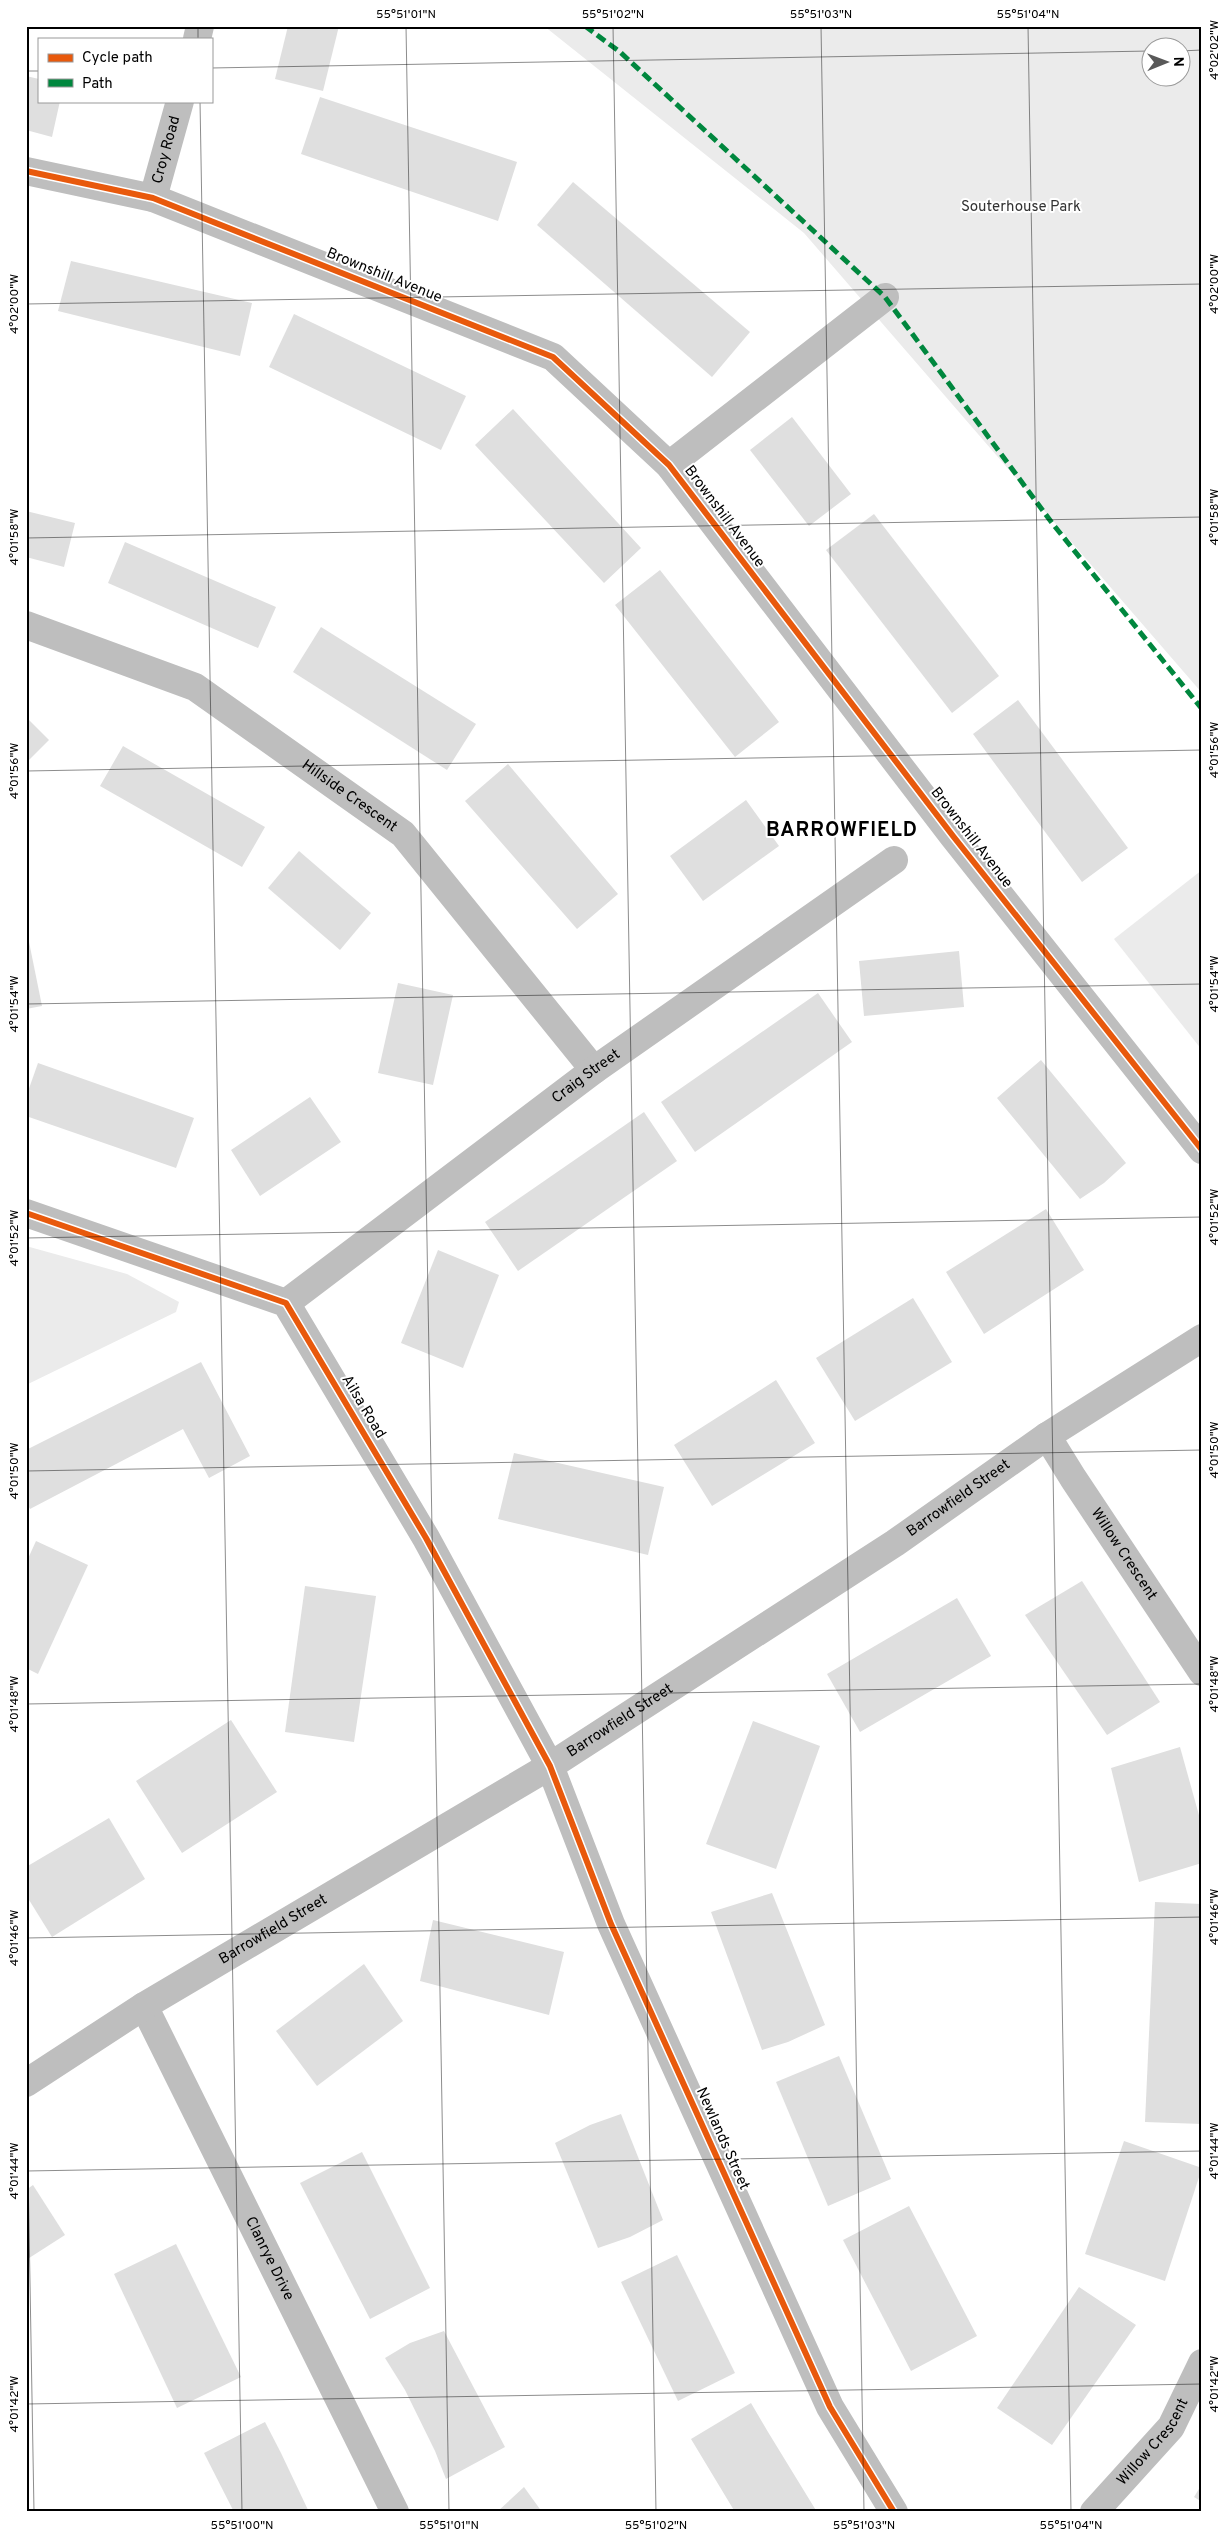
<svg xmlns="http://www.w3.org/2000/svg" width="1228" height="2538" font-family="Overpass,sans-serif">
  <rect width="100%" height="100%" fill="#fff"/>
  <!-- green -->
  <g fill="#ebebeb" fill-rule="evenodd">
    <path d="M 544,26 L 1202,26 L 1202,693 L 804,233 ZM 1150,48 L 1180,48 L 1180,78 L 1150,78 Z"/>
    <path d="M 1202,870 L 1202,1050 L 1114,939 Z"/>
    <path d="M 26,1246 L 127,1274 L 179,1302 L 176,1312 L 26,1385 Z"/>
  </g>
  <!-- building -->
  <g fill="#dfdfdf">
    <path d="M 288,26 L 339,26 L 323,91 L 275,79 Z"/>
    <path d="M 26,76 L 39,79 L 39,101 L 60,101 L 52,137 L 26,130 Z"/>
    <path d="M 320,97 L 517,162 L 498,221 L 301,154 Z"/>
    <path d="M 573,182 L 750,332 L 712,377 L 537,225 Z"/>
    <path d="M 71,261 L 252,303 L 240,356 L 58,311 Z"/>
    <path d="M 294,314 L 466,396 L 441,450 L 269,367 Z"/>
    <path d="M 513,409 L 641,548 L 604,583 L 475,445 Z"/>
    <path d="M 792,417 L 851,494 L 809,526 L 750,450 Z"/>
    <path d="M 26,511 L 75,523 L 64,567 L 26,557 Z"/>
    <path d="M 874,514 L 999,676 L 952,713 L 826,550 Z"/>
    <path d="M 125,542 L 276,607 L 258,648 L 108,583 Z"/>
    <path d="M 660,570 L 779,722 L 735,757 L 615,605 Z"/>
    <path d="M 321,627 L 476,724 L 447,770 L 293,672 Z"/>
    <path d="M 1018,700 L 1128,848 L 1082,882 L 973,734 Z"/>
    <path d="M 26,717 L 49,740 L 26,763 Z"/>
    <path d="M 123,746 L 265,827 L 242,867 L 100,786 Z"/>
    <path d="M 508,764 L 618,894 L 577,929 L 465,801 Z"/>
    <path d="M 746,800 L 779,846 L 703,901 L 670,856 Z"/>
    <path d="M 299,851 L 371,913 L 340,950 L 268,888 Z"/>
    <path d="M 26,927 L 42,1006 L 26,1009 Z"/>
    <path d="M 959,951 L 964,1007 L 864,1016 L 859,961 Z"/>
    <path d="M 398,983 L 453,995 L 433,1085 L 378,1073 Z"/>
    <path d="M 818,993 L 852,1042 L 695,1152 L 661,1102 Z"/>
    <path d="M 1041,1060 L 1126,1163 L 1104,1183 L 1080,1199 L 997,1098 Z"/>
    <path d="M 38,1063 L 194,1118 L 176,1168 L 26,1116 L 26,1097 Z"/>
    <path d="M 310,1097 L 341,1142 L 260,1196 L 231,1150 Z"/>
    <path d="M 644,1112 L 677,1161 L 518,1271 L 485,1222 Z"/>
    <path d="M 1046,1209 L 1084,1270 L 984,1334 L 946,1272 Z"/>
    <path d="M 438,1250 L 499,1275 L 463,1368 L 401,1343 Z"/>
    <path d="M 913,1298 L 952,1362 L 855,1421 L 816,1358 Z"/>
    <path d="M 201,1362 L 250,1456 L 209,1478 L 183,1429 L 30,1509 L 26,1502 L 26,1450 Z"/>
    <path d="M 776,1380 L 815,1443 L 712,1506 L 674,1445 Z"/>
    <path d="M 514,1453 L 664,1487 L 648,1555 L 498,1519 Z"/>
    <path d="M 36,1541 L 88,1565 L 38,1674 L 26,1668 L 26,1563 Z"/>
    <path d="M 1082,1581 L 1160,1702 L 1107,1735 L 1025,1615 Z"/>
    <path d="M 305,1586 L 376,1596 L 354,1742 L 285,1732 Z"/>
    <path d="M 957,1598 L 991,1656 L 860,1732 L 827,1674 Z"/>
    <path d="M 231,1720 L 277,1792 L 182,1853 L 136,1781 Z"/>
    <path d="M 753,1721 L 820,1746 L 776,1869 L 706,1844 Z"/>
    <path d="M 1180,1747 L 1202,1826 L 1202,1863 L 1139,1882 L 1111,1768 Z"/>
    <path d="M 109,1818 L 145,1879 L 52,1937 L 26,1895 L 26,1867 Z"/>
    <path d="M 772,1893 L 825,2025 L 788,2042 L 762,2050 L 711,1912 Z"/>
    <path d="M 1155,1902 L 1202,1904 L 1202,2124 L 1145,2122 Z"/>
    <path d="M 433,1920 L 564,1952 L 549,2015 L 420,1981 Z"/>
    <path d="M 364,1964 L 403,2021 L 317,2086 L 276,2031 Z"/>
    <path d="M 839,2056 L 891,2179 L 828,2206 L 776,2082 Z"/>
    <path d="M 621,2114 L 663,2220 L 630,2237 L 598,2248 L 555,2143 L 590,2125 Z"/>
    <path d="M 1124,2141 L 1202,2168 L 1165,2281 L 1085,2254 Z"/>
    <path d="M 362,2152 L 430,2288 L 370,2319 L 300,2183 Z"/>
    <path d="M 33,2185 L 65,2235 L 26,2260 L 26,2190 Z"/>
    <path d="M 909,2206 L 977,2336 L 911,2371 L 843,2240 Z"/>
    <path d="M 176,2244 L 241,2377 L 177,2408 L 114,2274 Z"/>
    <path d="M 677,2255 L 735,2373 L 678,2401 L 621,2282 Z"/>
    <path d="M 1079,2287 L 1136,2325 L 1052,2445 L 997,2408 Z"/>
    <path d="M 444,2331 L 505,2447 L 446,2479 L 435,2451 L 405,2390 L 385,2358 L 410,2343 Z"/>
    <path d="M 751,2403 L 768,2432 L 817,2512 L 735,2512 L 691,2439 Z"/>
    <path d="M 265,2422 L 281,2453 L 309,2512 L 234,2512 L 204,2453 Z"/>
    <path d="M 1202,2484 L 1202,2502 L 1194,2497 Z"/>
    <path d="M 524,2487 L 542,2512 L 497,2512 Z"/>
  </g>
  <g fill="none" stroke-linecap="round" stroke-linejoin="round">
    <!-- minor -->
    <g stroke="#bebebe" stroke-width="28">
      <path d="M 197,39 L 200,26"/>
      <path d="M 26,171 L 153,198 L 553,357 L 669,465 L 953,836 L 1202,1150"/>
      <path id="s1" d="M 153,198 L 180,101"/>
      <path d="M 669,465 L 885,297"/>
      <path id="s2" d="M 26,625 L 195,687 L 403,834 L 594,1070"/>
      <path d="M 26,1213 L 286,1303 L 426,1538 L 550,1766 L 611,1924 L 830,2407 L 894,2512"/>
      <path id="s3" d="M 286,1303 L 594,1070 L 894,860"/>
      <path id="s4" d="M 1047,1436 L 1073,1478 L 1202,1672"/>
      <path id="s5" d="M 144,2006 L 395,2512"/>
      <path id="s6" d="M 26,2083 L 144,2006 L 550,1766 L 895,1543 L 1047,1436 L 1202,1338"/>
      <path id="s7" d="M 1094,2512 L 1171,2427 L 1202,2363"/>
    </g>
    <!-- quiet -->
    <path stroke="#00873e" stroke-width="5" stroke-dasharray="10 5" stroke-linecap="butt" d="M 585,26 L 620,52 L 885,297 L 1052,523 L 1202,709"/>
    <!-- cycleway casing -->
    <g stroke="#fff" stroke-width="9">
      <g id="cycleway">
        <path d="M 26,171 L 153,198 L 553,357 L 669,465 L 953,836 L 1202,1150"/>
        <path d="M 26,1213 L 286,1303 L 426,1538 L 550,1766 L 611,1924 L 830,2407 L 894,2512"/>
      </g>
    </g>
    <!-- cycleway -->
    <use href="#cycleway" stroke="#e8590c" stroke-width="6"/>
  </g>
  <!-- ticks -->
  <path fill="none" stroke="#000" stroke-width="1" stroke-opacity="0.45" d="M 198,26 L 198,39M 406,26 L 449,2512M 613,26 L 656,2512M 821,26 L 864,2512M 1028,26 L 1071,2512M 1180,51 L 1202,50M 211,68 L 1150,51M 26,71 L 39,71M 200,101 L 242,2512M 26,304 L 1202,284M 26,538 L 1202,517M 26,771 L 1202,750M 26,1004 L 1202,984M 26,1238 L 1202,1217M 26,1471 L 1202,1450M 26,1704 L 1202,1684M 26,1938 L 1202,1917M 26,2054 L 34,2512M 26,2171 L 1202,2151M 26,2404 L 1202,2384"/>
  <g text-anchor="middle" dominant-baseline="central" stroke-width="4" stroke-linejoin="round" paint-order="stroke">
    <!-- street labels -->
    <g font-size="15" fill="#000" stroke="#fff">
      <text stroke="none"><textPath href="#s1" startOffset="50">Croy Road</textPath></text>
      <text transform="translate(384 276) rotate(22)">Brownshill Avenue</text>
      <text transform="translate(724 517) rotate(53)">Brownshill Avenue</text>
      <text stroke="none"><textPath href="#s2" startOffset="369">Hillside Crescent</textPath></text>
      <text transform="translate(971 838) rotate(52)">Brownshill Avenue</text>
      <text stroke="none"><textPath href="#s3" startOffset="376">Craig Street</textPath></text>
      <text transform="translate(363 1407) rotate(59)">Ailsa Road</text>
      <text stroke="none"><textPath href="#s6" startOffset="1101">Barrowfield Street</textPath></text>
      <text stroke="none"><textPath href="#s4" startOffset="141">Willow Crescent</textPath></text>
      <text stroke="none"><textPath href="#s6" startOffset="696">Barrowfield Street</textPath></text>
      <text stroke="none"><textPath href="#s6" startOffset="291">Barrowfield Street</textPath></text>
      <text transform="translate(722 2139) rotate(66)">Newlands Street</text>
      <text stroke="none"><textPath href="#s5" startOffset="282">Clanrye Drive</textPath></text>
      <text stroke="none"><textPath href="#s7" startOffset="92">Willow Crescent</textPath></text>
    </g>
    <!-- park labels -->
    <g font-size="15" fill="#323232" stroke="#fff">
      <text x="1021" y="207">Souterhouse Park</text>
    </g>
    <!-- district labels -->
    <g font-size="20" font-weight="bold" letter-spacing="1" fill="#000" stroke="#fff">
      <text x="842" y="831">BARROWFIELD</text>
    </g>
  </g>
  <!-- border -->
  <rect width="1228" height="2538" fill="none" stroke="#ffffff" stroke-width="55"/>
  <!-- legend -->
  <rect x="38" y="38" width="175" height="65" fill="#ffffff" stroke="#999999"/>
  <rect x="48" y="54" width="25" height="8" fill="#e8590c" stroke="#999999"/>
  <text x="82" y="62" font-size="15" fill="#000000">Cycle path</text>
  <rect x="48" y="79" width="25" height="8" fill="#00873e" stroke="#999999"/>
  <text x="82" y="88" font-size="15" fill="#000000">Path</text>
  <!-- north arrow -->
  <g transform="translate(1166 62) rotate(89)"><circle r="24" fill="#ffffff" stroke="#999999"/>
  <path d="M0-4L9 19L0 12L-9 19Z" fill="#595959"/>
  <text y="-8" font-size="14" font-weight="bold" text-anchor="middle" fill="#000000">N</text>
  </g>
  <rect x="28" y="28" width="1172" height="2482" fill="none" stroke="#000" stroke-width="2"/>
  <g font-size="12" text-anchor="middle" fill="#000">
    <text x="406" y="18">55°51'01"N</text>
    <text x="613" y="18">55°51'02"N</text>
    <text x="821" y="18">55°51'03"N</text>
    <text x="1028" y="18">55°51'04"N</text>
    <text transform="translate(1214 50) rotate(-90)" y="4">4°02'02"W</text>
    <text transform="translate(1214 284) rotate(-90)" y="4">4°02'00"W</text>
    <text transform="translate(14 304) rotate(-90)" y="4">4°02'00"W</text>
    <text transform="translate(1214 517) rotate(-90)" y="4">4°01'58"W</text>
    <text transform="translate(14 537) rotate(-90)" y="4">4°01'58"W</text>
    <text transform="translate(1214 750) rotate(-90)" y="4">4°01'56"W</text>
    <text transform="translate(14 771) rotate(-90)" y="4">4°01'56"W</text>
    <text transform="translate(1214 984) rotate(-90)" y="4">4°01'54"W</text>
    <text transform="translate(14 1004) rotate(-90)" y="4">4°01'54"W</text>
    <text transform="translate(1214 1217) rotate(-90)" y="4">4°01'52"W</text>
    <text transform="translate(14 1238) rotate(-90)" y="4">4°01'52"W</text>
    <text transform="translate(1214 1450) rotate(-90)" y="4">4°01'50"W</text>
    <text transform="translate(14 1471) rotate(-90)" y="4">4°01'50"W</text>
    <text transform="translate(1214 1684) rotate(-90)" y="4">4°01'48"W</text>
    <text transform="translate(14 1704) rotate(-90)" y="4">4°01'48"W</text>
    <text transform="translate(1214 1917) rotate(-90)" y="4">4°01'46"W</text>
    <text transform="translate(14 1938) rotate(-90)" y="4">4°01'46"W</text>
    <text transform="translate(1214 2151) rotate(-90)" y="4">4°01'44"W</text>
    <text transform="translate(14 2171) rotate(-90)" y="4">4°01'44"W</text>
    <text transform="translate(1214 2384) rotate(-90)" y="4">4°01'42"W</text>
    <text transform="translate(14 2404) rotate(-90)" y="4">4°01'42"W</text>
    <text x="242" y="2529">55°51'00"N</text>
    <text x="449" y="2529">55°51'01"N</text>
    <text x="656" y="2529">55°51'02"N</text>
    <text x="864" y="2529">55°51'03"N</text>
    <text x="1071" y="2529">55°51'04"N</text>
  </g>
</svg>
